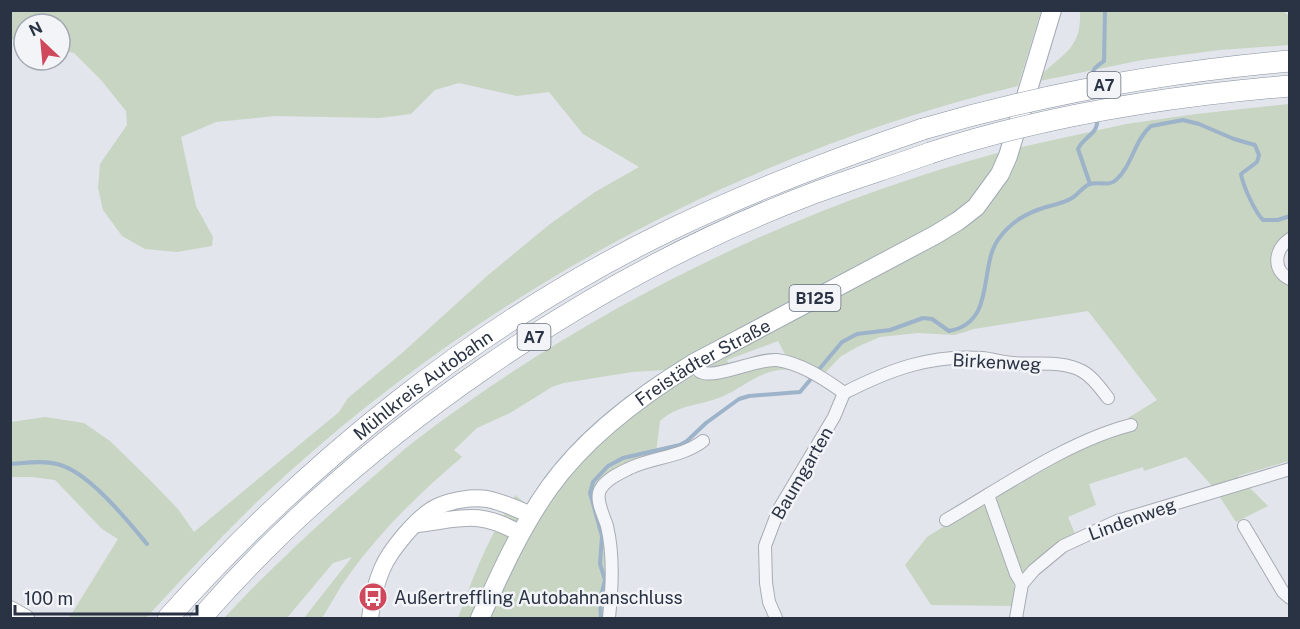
<svg xmlns="http://www.w3.org/2000/svg" width="1300" height="629" font-family="'Public Sans',sans-serif">
  <rect width="100%" height="100%" fill="#e2e5eb"/>
  <!-- green -->
  <g fill="#c8d5c3">
    <path d="M 11,10 L 1041,10 L 1041,11 L 1018,86 C 747,152 495,287 288,473 C 238,518 192,568 146,618 L 69,618 L 118,539 L 102,529 L 55,480 L 32,477 L 11,477 L 11,422 L 45,417 L 84,423 L 110,441 L 149,479 L 178,509 L 194,532 L 339,412 L 348,398 L 402,353 L 487,276 L 550,224 L 595,192 L 639,167 L 583,134 L 549,92 L 517,96 L 459,83 L 435,90 L 411,114 L 379,118 L 275,116 L 216,122 L 181,137 L 196,206 L 213,237 L 212,246 L 177,252 L 145,249 L 122,236 L 103,210 L 98,188 L 100,164 L 127,125 L 126,111 L 101,80 L 74,53 L 60,50 L 60,24 L 24,24 L 24,42 L 11,39 Z"/>
    <path d="M 1282,10 L 1289,16 L 1289,45 L 1220,50 L 1142,60 L 1035,82 C 1058,54 1082,53 1080,11 Z"/>
    <path d="M 1289,104 L 1289,235 L 1274,252 L 1271,263 L 1274,270 L 1289,283 L 1289,461 L 1238,476 L 1268,506 L 1236,522 L 1214,488 L 1186,457 L 1144,471 L 1143,467 L 1089,484 L 1096,505 L 1068,517 L 1076,536 L 1025,572 L 1022,572 L 996,501 L 999,495 L 1133,420 L 1128,418 L 1157,400 L 1088,311 L 974,329 L 955,335 L 918,333 L 880,337 L 857,347 L 840,357 L 824,374 L 786,356 L 778,341 L 727,360 L 729,365 L 718,367 L 707,365 L 936,241 L 1017,148 L 1126,124 L 1196,114 Z"/>
    <path d="M 1001,152 C 990,177 975,198 954,215 L 665,370 L 632,372 L 564,383 L 552,387 L 510,413 L 477,428 L 454,450 L 462,457 C 421,492 381,530 349,575 C 339,588 331,604 322,618 L 304,618 L 352,557 L 333,563 L 287,618 L 224,618 C 269,570 317,525 367,482 C 384,468 399,453 416,440 C 590,308 791,208 1001,152 Z"/>
    <path d="M 777,365 L 795,370 C 763,366 749,385 721,397 C 699,406 679,404 660,421 L 656,453 C 632,460 619,468 599,484 L 607,555 L 606,618 L 489,618 C 520,554 549,486 604,436 C 629,414 659,396 686,376 L 711,377 Z"/>
    <path d="M 515,495 L 527,504 L 471,618 L 458,618 C 473,577 488,537 513,501 Z"/>
    <path d="M 978,505 L 984,505 L 987,507 C 999,538 1018,573 1014,606 L 931,605 L 905,565 L 927,537 Z"/>
  </g>
  <g fill="none" stroke-linecap="round" stroke-linejoin="round">
    <!-- stream -->
    <g stroke="#9db3ca" stroke-width="4">
      <path d="M 1092,82 C 1091,70 1095,67 1104,61 L 1105,10"/>
      <path d="M 1090,184 L 1078,149 C 1083,137 1099,134 1097,119"/>
      <path d="M 10,464 C 25,463 43,460 57,464 C 88,471 127,520 147,544"/>
      <path d="M 601,618 L 600,600 L 605,580 L 600,564 L 602,536 L 590,493 L 593,482 L 608,466 L 623,458 L 680,445 L 687,441 L 706,423 L 739,399 L 749,396 L 800,392 L 842,342 L 857,334 L 890,330 L 923,318 L 932,319 L 949,331 C 998,322 977,265 1000,237 C 1012,221 1027,213 1046,207 C 1054,205 1064,203 1072,198 C 1078,195 1083,186 1090,184 C 1099,181 1108,187 1116,180 C 1132,166 1135,139 1151,126 L 1183,120 L 1199,124 L 1234,139 L 1255,145 L 1259,155 L 1257,162 L 1241,174 C 1243,186 1255,212 1263,220 L 1278,220 L 1290,216"/>
    </g>
    <!-- street casing -->
    <g stroke="#a7acb5" stroke-width="14">
      <g id="street">
        <path d="M 1290,239 C 1274,249 1272,271 1290,279"/>
        <path d="M 694,363 C 695,364 699,370 699,371 C 713,381 757,358 777,360 C 801,363 825,379 844,393 L 834,417 L 779,509 L 765,546 L 766,583 L 769,602 L 776,618"/>
        <path d="M 844,393 C 889,370 931,354 982,358 C 993,359 1003,363 1014,363 C 1036,365 1062,360 1082,371 C 1093,377 1101,389 1108,398"/>
        <path d="M 988,495 L 1016,574 L 1022,584"/>
        <path d="M 946,520 C 1003,487 1068,441 1131,425"/>
        <path d="M 1244,526 L 1283,592 L 1290,598"/>
        <path d="M 609,618 C 612,588 614,556 607,526 C 604,516 595,500 600,490 C 606,479 620,473 630,468 C 654,457 682,457 703,441"/>
        <path d="M 1016,618 L 1022,584 L 1034,570 L 1063,546 L 1117,521 L 1290,469"/>
      </g>
    </g>
    <!-- secondary casing -->
    <g stroke="#a7acb5" stroke-width="18">
      <g id="secondary">
        <path d="M 417,524 C 462,519 478,509 521,534"/>
        <path d="M 10,609 L 26,618"/>
        <path d="M 370,618 C 372,602 375,585 382,569 C 390,550 418,516 437,507 C 451,500 472,497 487,499 C 503,502 517,509 531,515"/>
      </g>
    </g>
    <!-- primary casing -->
    <g stroke="#a1aab6" stroke-width="20">
      <g id="primary">
        <path id="s1" d="M 480,618 C 500,574 520,529 549,488 C 586,436 640,396 694,363 L 935,235 L 958,221 L 976,207 L 1000,174 L 1008,156 L 1052,10"/>
      </g>
    </g>
    <!-- highway casing -->
    <g stroke="#8993a1" stroke-width="22">
      <g id="highway">
        <path id="s2" d="M 168,618 C 310,459 480,322 672,229 C 753,190 837,158 923,129"/>
        <path d="M 201,618 C 358,438 589,278 814,193 C 852,179 891,167 930,153"/>
      </g>
    </g>
    <!-- street -->
    <use href="#street" stroke="#f5f6f9" stroke-width="12"/>
    <!-- secondary -->
    <use href="#secondary" stroke="#fff" stroke-width="16"/>
    <!-- primary -->
    <use href="#primary" stroke="#fff" stroke-width="18"/>
    <!-- highway -->
    <use href="#highway" stroke="#fff" stroke-width="21"/>
    <!-- highway-bridge casing -->
    <g stroke="#8993a1" stroke-width="22" stroke-linecap="butt">
      <g id="highway-bridge">
        <path d="M 923,129 C 1043,94 1164,72 1290,61"/>
        <path d="M 930,153 C 1046,115 1168,96 1290,86"/>
      </g>
    </g>
    <!-- highway-bridge -->
    <use href="#highway-bridge" stroke="#fff" stroke-width="21"/>
  </g>
  <!-- icons -->
  <defs>
    <g id="bus-disc" transform="scale(1.5)"><circle r="9.5" fill="#cf485b" stroke="#f2f4f8"/><path d="M-5-6H5V4H4V6H2V4H-2V6H-4V4H-5ZM-3.5-4V0h7V-4ZM-3.5 1.2v1.5H-2V1.2ZM2 1.2v1.5H3.5V1.2Z" fill="#fff"/></g>
  </defs>
  <g fill-rule="evenodd">
    <use href="#bus-disc" x="373" y="597"/>
  </g>
  <g text-anchor="middle" dominant-baseline="central" stroke-width="5" stroke-linejoin="round" paint-order="stroke">
    <!-- shield labels -->
    <g fill="#f2f4f8" stroke="#666d79" stroke-width="1.5">
      <rect x="1087.5" y="72" width="33" height="26" rx="4.5"/>
      <rect x="789.5" y="285" width="51" height="26" rx="4.5"/>
      <rect x="517.5" y="324" width="33" height="26" rx="4.5"/>
    </g>
    <g font-size="16" font-weight="bold" fill="#2a3343">
      <text x="1104" y="85">A7</text>
      <text x="815" y="298">B125</text>
      <text x="534" y="337">A7</text>
    </g>
    <!-- street labels -->
    <g font-size="18" fill="#2a3343" stroke="#f2f4f8">
      <text transform="translate(997 362) rotate(3)">Birkenweg</text>
      <text stroke="none"><textPath href="#s1" startOffset="348">Freistädter Straße</textPath></text>
      <text stroke="none"><textPath href="#s2" startOffset="346">Mühlkreis Autobahn</textPath></text>
      <text transform="translate(802 473) rotate(-60)">Baumgarten</text>
      <text transform="translate(1132 519) rotate(-20)">Lindenweg</text>
    </g>
    <!-- poi labels -->
    <g font-size="18" fill="#2a3343" stroke="#f2f4f8" text-anchor="start">
      <text x="394" y="597">Außertreffling Autobahnanschluss</text>
    </g>
  </g>
  <!-- border -->
  <rect width="1300" height="629" fill="none" stroke="#2a3343" stroke-width="24"/>
  <!-- north arrow -->
  <g transform="translate(42 42) rotate(334)"><circle r="28" fill="#f2f4f8" stroke="#a2a7b0" stroke-width="1.5"/>
  <path d="M0-4.5L10 22L0 15L-10 22Z" fill="#cf485b"/>
  <text y="-9" font-size="16" font-weight="bold" text-anchor="middle" fill="#2a3343">N</text>
  </g>
  <!-- scale -->
  <path d="M15 605v9h182v-9" fill="none" stroke="#2a3343" stroke-width="3"/>
  <text x="24" y="605" font-size="18" fill="#2a3343" stroke="#f2f4f8" stroke-width="4.5" paint-order="stroke">100 m</text>
</svg>
